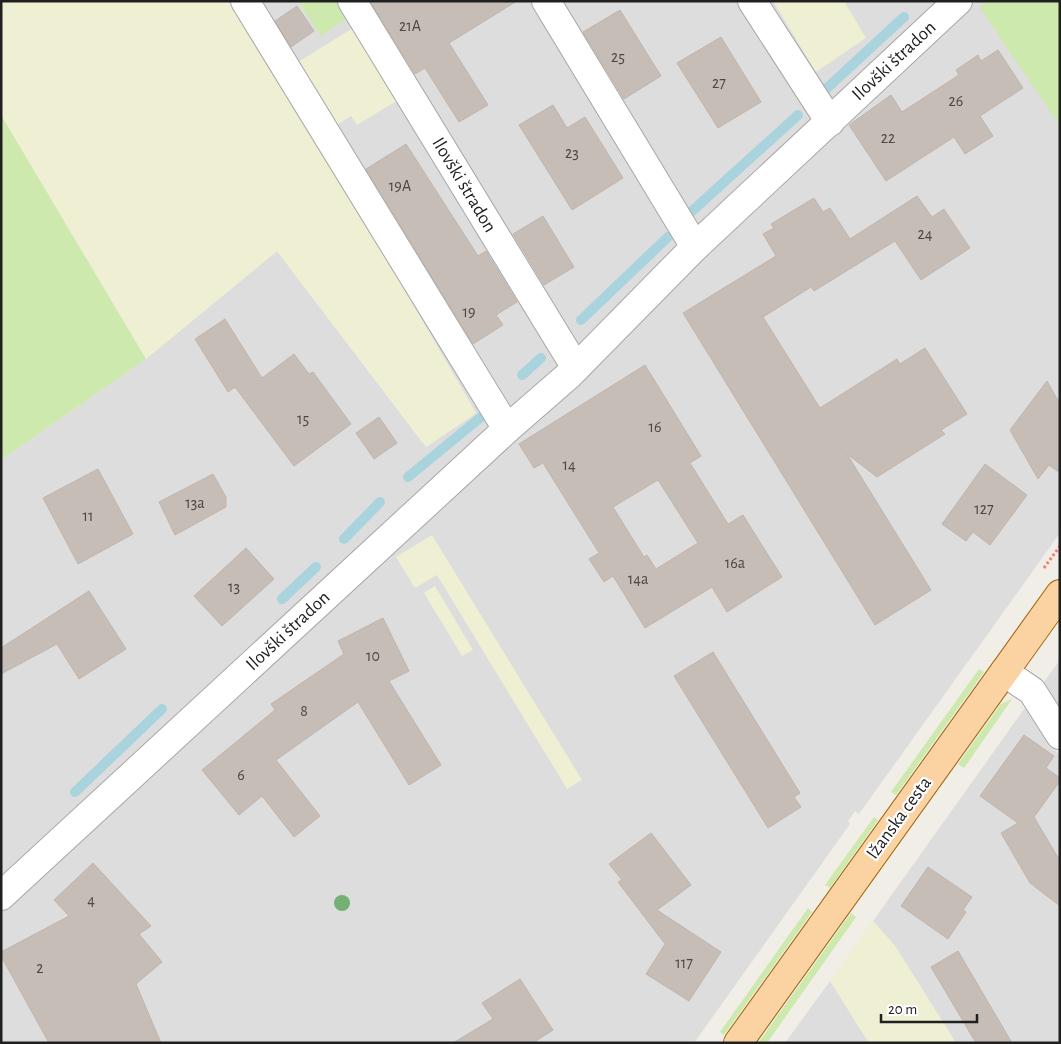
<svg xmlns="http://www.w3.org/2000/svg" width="1061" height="1044" font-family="'Alegreya Sans',sans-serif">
  <rect width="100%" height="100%" fill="#f1ede7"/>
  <!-- residential -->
  <g fill="#dedddd">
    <path d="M 237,1 L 773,1 L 816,72 L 844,1 L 1060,1 L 1060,533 L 859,814 L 855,811 L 848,821 L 850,824 L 694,1043 L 1,1043 L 1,460 L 146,359 L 277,251 L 426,447 L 476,413 Z"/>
    <path d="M 1060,660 L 1060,718 L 1041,686 Z"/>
    <path d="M 1027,705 L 1060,757 L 1060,1043 L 956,1043 L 895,946 L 873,921 Z"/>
    <path d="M 830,981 L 869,1043 L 785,1043 Z"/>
  </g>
  <!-- farmland -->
  <g fill="#eeefd3">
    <path d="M 1,1 L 235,1 L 476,413 L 426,447 L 277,251 L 146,359 L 1,115 Z"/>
    <path d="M 774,1 L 844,1 L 866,38 L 816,72 Z"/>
    <path d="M 353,28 L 398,100 L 357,125 L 351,116 L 337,125 L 298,62 Z"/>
    <path d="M 432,535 L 582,780 L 567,789 L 437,575 L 415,588 L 396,557 Z"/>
    <path d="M 435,586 L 473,650 L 462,656 L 424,593 Z"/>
    <path d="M 873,921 L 895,946 L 956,1043 L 869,1043 L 830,981 Z"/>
  </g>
  <!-- grass -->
  <g fill="#cde9ae">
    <path d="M 298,1 L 339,1 L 349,17 L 321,36 Z"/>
    <path d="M 986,1 L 1060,1 L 1060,126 L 980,8 Z"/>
    <path d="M 1,115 L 146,359 L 1,460 Z"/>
    <path d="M 979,669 L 984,672 L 896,795 L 891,792 Z"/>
    <path d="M 1012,699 L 964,768 L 958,764 L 1001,704 Z"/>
    <path d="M 874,817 L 878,820 L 830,888 L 825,885 Z"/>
    <path d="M 808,908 L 812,912 L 724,1035 L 720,1032 Z"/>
    <path d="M 851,913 L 856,917 L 767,1043 L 758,1043 Z"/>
  </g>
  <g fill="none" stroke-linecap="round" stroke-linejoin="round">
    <!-- stream -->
    <g stroke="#a9d3dd" stroke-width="10">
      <path d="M 826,89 L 904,17"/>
      <path d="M 691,212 L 798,115"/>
      <path d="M 581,320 L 668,237"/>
      <path d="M 522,375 L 541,358"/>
      <path d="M 408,477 L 481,417"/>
      <path d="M 344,539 L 380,502"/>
      <path d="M 282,599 L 316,567"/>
      <path d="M 75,792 L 162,709"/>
    </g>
  </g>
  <!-- building -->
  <g fill="#c5bdb6" stroke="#c2b4aa" fill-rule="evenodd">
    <path d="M 370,1 L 517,1 L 449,43 L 488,105 L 459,122 L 425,68 L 415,74 Z"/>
    <path d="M 297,6 L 314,31 L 291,47 L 275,21 Z"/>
    <path d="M 620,10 L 661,76 L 624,99 L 583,32 Z"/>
    <path d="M 721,37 L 761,102 L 718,128 L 677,63 Z"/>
    <path d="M 998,50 L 1023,88 L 980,116 L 993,136 L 965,154 L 954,137 L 886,181 L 849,125 L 891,95 L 902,112 L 959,75 L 956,70 L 978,55 L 981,61 Z"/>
    <path d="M 553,105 L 567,128 L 585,117 L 623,178 L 572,210 L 519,125 Z"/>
    <path d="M 406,144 L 478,256 L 486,251 L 517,302 L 496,315 L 503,325 L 473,344 L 366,169 Z"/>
    <path d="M 917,196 L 932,217 L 944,209 L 970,248 L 921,280 L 895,241 L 814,291 L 811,287 L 763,317 L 820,408 L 897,359 L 900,364 L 925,348 L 967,414 L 941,430 L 945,434 L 877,477 L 847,454 L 931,590 L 875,625 L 683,313 L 776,256 L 763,234 L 774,228 L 771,224 L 814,198 L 823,212 L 830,208 L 850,239 Z"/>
    <path d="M 543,216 L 574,267 L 544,285 L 513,234 Z"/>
    <path d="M 225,319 L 262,378 L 294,354 L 309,374 L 313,372 L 351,424 L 294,466 L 235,387 L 228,392 L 195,339 Z"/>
    <path d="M 645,365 L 701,456 L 690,463 L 728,524 L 743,515 L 782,577 L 727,612 L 712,587 L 645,628 L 613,576 L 604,582 L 589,559 L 599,553 L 543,463 L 534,468 L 519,444 ZM 658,480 L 698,543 L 656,569 L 647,555 L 644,557 L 613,507 Z"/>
    <path d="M 1047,381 L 1060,404 L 1060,473 L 1049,465 L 1038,479 L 1010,430 Z"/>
    <path d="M 379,417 L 397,443 L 374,459 L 356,433 Z"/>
    <path d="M 985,464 L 1027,495 L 990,545 L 973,532 L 966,541 L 942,524 Z"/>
    <path d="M 98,469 L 133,534 L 78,564 L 43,498 Z"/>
    <path d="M 213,474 L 226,497 L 226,507 L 175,535 L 159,502 Z"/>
    <path d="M 246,548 L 274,579 L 222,626 L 194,596 Z"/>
    <path d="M 89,591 L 126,649 L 79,679 L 57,644 L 1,674 L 1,648 Z"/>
    <path d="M 383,618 L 409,671 L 389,681 L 441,765 L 409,785 L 358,702 L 276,760 L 320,816 L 294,837 L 262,796 L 239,815 L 202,770 L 275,710 L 271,704 L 344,654 L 338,641 Z"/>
    <path d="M 713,652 L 800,793 L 794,797 L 801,807 L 768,828 L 674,676 Z"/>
    <path d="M 1024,735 L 1054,756 L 1046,768 L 1060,778 L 1060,781 L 1034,817 L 1060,861 L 1060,906 L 1030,883 L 1001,833 L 1018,823 L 980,796 Z"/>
    <path d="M 651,833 L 691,885 L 657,910 L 721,952 L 689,1001 L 646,974 L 665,944 L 618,882 L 622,880 L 609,864 Z"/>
    <path d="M 93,863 L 151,926 L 139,934 L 162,962 L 136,984 L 161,1043 L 49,1043 L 1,956 L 1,952 L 69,916 L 54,900 Z"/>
    <path d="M 928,867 L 972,897 L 963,910 L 966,912 L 948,939 L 901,906 Z"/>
    <path d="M 958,951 L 1012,1043 L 976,1043 L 931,967 Z"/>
    <path d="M 520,979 L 553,1030 L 533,1043 L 453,1043 L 493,1019 L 482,1003 Z"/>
  </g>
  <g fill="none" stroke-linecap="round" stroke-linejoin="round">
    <!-- minor casing -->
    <g stroke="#a7a7a7" stroke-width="30">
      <g id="minor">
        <path d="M 245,1 L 507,429"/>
        <path d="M 352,1 L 576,368"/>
        <path d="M 546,1 L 695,247"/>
        <path d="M 752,1 L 830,122"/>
        <path d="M 1004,672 L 1032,691 L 1060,735"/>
        <path d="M 1,896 L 507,429 L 569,375 L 695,247 L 958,1"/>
      </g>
    </g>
    <!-- major casing -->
    <g stroke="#9a6302" stroke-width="30">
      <path id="major" d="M 738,1043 L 1060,594"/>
    </g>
    <!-- path -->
    <path stroke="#f87b71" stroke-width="3" stroke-dasharray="2.5 2.5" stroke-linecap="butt" d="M 1044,568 L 1060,546"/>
    <!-- minor -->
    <use href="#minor" stroke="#fff" stroke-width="28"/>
    <!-- major -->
    <use href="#major" stroke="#fbd2a2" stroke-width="28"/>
  </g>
  <!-- trees -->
  <circle fill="#74b073" cx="342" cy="903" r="8"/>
  <g text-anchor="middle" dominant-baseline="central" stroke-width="4.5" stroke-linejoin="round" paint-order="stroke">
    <!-- number labels -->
    <g font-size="16" fill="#494746">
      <text x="410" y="26">21A</text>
      <text x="618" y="57">25</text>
      <text x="719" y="83">27</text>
      <text x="956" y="101">26</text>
      <text x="888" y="138">22</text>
      <text x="572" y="153">23</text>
      <text x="400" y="186">19A</text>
      <text x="925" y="234">24</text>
      <text x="469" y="312">19</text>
      <text x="303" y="419">15</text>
      <text x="655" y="427">16</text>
      <text x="569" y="465">14</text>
      <text x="195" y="503">13a</text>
      <text x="984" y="509">127</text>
      <text x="88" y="516">11</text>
      <text x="735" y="563">16a</text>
      <text x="638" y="579">14a</text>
      <text x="234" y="587">13</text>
      <text x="373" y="656">10</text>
      <text x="304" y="711">8</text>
      <text x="241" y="775">6</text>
      <text x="91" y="900">4</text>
      <text x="684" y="963">117</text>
      <text x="40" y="968">2</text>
    </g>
    <!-- street labels -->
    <g font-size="19" fill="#202020" stroke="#fff">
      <text transform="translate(894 61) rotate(-43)">Ilovški štradon</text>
      <text transform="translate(464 185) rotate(59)">Ilovški štradon</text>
      <text transform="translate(288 631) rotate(-43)">Ilovški štradon</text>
      <text transform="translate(899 818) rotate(-54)">Ižanska cesta</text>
    </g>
  </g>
  <!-- border -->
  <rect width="1061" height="1044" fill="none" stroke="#202020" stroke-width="5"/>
  <!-- scale -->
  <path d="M881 1014v8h96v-8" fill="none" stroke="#202020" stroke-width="2.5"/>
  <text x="888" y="1014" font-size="15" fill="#202020" stroke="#ffffff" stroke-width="4" paint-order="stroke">20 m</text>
</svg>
